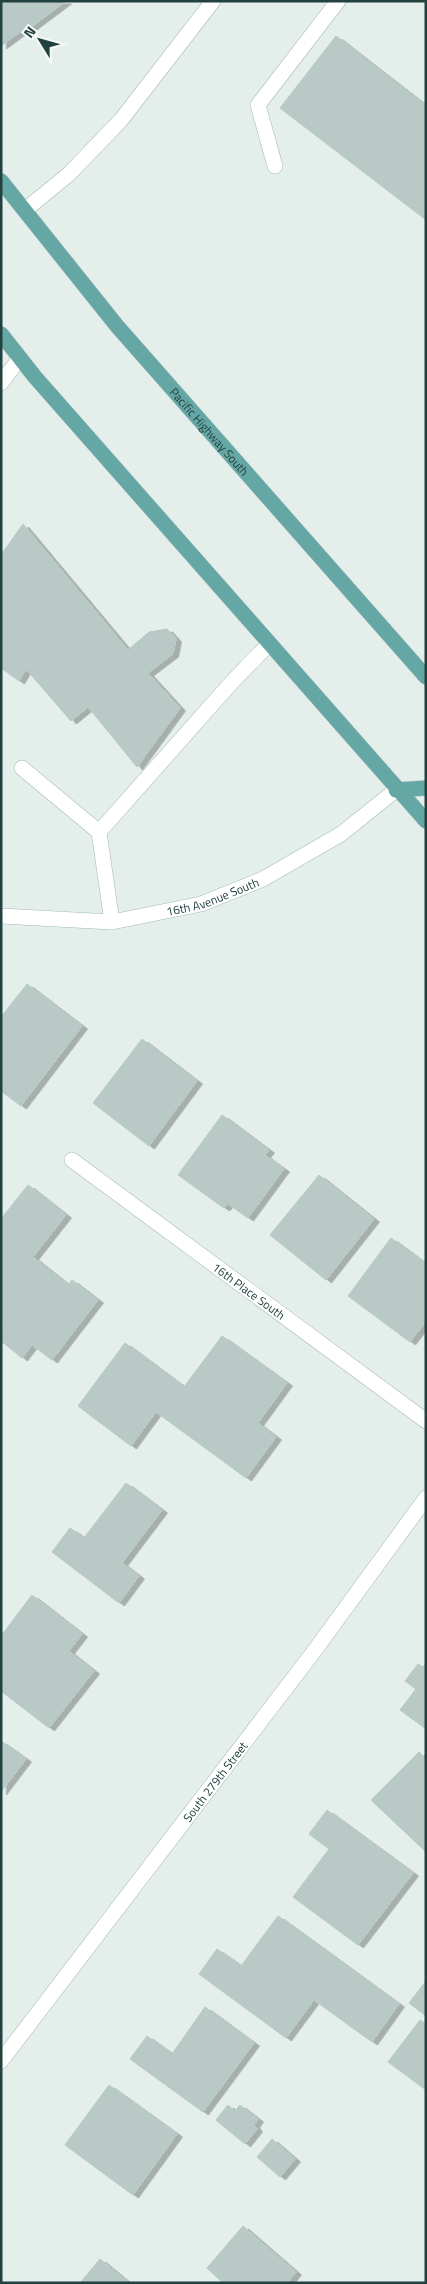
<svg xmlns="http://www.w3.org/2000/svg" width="427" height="2284" font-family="'Titillium Web',sans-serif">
  <defs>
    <filter id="shadow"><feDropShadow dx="5.5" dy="3" stdDeviation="0" flood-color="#0004"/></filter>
  </defs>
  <rect width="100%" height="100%" fill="#e4efec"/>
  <!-- building -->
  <g fill="#b9cac6" stroke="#b6c9c5" filter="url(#shadow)">
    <path d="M 1,1 L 66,1 L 26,31 L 24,29 L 1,46 Z"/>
    <path d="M 336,36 L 426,106 L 426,220 L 280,108 Z"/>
    <path d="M 23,524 L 128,650 L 149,632 L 167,629 L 176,639 L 173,654 L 148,673 L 180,708 L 137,767 L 88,707 L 71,721 L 26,669 L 19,681 L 1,668 L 1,555 Z"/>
    <path d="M 27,984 L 82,1026 L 21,1106 L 1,1091 L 1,1017 Z"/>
    <path d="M 142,1039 L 197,1081 L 149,1146 L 93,1103 Z"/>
    <path d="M 222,1115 L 269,1150 L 265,1155 L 284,1169 L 248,1218 L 228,1204 L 224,1208 L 178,1175 Z"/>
    <path d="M 319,1175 L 374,1219 L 326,1280 L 270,1235 Z"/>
    <path d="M 28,1185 L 66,1215 L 33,1257 L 68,1285 L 72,1280 L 98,1300 L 52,1360 L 32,1345 L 22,1358 L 1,1341 L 1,1326 L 4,1322 L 1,1320 L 1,1219 Z"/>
    <path d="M 391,1238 L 426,1264 L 426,1321 L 410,1342 L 348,1296 Z"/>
    <path d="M 222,1336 L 287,1383 L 258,1423 L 276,1437 L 246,1478 L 156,1412 L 131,1446 L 78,1406 L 125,1343 L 184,1387 Z"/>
    <path d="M 126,1483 L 162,1510 L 122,1563 L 139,1576 L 119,1603 L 52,1552 L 70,1528 L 84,1538 Z"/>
    <path d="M 32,1595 L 82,1634 L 69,1651 L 94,1671 L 49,1728 L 1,1691 L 1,1636 Z"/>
    <path d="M 426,1663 L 426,1729 L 400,1710 L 416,1689 L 405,1681 L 418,1664 L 423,1667 Z"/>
    <path d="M 1,1741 L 26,1759 L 1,1792 Z"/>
    <path d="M 419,1752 L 426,1759 L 426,1852 L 371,1800 Z"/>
    <path d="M 327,1810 L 413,1873 L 358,1945 L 293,1897 L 329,1849 L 309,1834 Z"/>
    <path d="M 278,1916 L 399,2004 L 372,2042 L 314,2000 L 286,2038 L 199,1974 L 217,1949 L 241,1966 Z"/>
    <path d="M 426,1981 L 426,2016 L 409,2003 Z"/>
    <path d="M 205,2007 L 254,2043 L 203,2112 L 130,2059 L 147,2036 L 172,2054 Z"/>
    <path d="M 420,2020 L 426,2024 L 426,2090 L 388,2062 Z"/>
    <path d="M 109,2085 L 177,2134 L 133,2195 L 65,2145 Z"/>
    <path d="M 228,2105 L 235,2111 L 240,2105 L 258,2119 L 254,2125 L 257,2129 L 245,2144 L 216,2120 Z"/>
    <path d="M 272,2139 L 295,2159 L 280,2177 L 257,2157 Z"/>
    <path d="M 243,2226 L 296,2272 L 287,2283 L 223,2283 L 207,2268 Z"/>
    <path d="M 100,2259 L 129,2283 L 80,2283 Z"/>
  </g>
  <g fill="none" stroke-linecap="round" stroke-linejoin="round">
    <!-- service casing -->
    <g stroke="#a6b8b5" stroke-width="16">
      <g id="service">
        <path d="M 275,166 L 258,105 L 338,1"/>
        <path d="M 25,210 L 69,174 L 121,120 L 213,1"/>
        <path d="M 1,383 L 20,358"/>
        <path d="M 22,768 L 99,832 L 112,922"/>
        <path d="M 99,832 L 232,682 L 269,644"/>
      </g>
    </g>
    <!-- minor casing -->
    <g stroke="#a6b8b5" stroke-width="16">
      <g id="minor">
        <path id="s1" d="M 72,1160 L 426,1421"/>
        <path id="s2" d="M 1,2061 L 312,1654 L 426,1498"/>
      </g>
    </g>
    <!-- secondary casing -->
    <g stroke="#a1bbb8" stroke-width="16">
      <g id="secondary">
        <path id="s3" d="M 1,916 L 112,922 L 201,904 L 263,879 L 341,834 L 396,790"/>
      </g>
    </g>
    <!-- primary casing -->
    <g stroke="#c1caca" stroke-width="16">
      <g id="primary">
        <path id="s4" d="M 1,181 L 117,326 L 426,677"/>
        <path d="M 1,334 L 35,377 L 426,821"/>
        <path d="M 396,790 L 426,788"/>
      </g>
    </g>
    <!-- service -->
    <use href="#service" stroke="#fff" stroke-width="15"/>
    <!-- minor -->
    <use href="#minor" stroke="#fff" stroke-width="15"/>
    <!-- secondary -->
    <use href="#secondary" stroke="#fff" stroke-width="15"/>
    <!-- primary -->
    <use href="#primary" stroke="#65a7a4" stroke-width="15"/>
  </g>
  <g text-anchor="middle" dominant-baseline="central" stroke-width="4" stroke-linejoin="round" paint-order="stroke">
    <!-- street labels -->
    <g font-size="12" fill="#224240" stroke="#f5faf9">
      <text stroke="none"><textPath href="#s4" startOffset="326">Pacific Highway South</textPath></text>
      <text stroke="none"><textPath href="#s3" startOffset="215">16th Avenue South</textPath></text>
      <text stroke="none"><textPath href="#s1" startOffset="220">16th Place South</textPath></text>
      <text stroke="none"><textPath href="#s2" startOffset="352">South 279th Street</textPath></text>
    </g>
  </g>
  <!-- border -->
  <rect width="427" height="2284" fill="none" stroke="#224240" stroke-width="5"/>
  <!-- north arrow -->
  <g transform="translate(40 40) rotate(307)" stroke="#f5faf9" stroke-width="4" paint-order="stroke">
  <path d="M0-4L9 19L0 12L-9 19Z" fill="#224240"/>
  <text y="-8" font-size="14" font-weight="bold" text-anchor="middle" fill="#224240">N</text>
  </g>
</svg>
